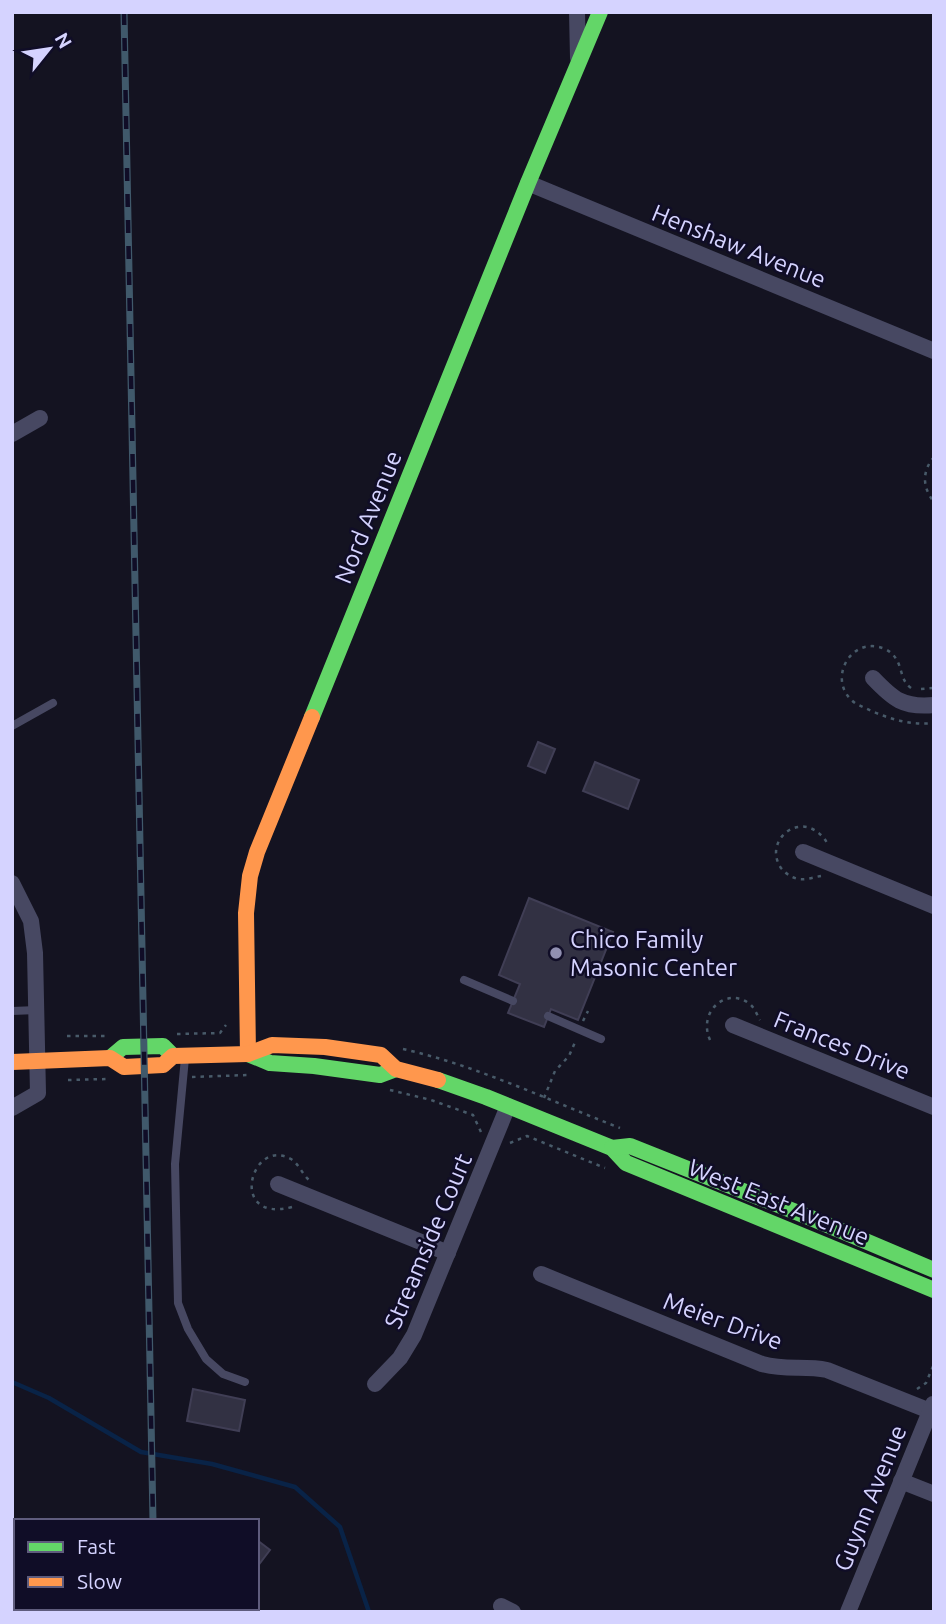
<svg xmlns="http://www.w3.org/2000/svg" width="946" height="1624" font-family="Ubuntu,sans-serif">
  <rect width="100%" height="100%" fill="#141321"/>
  <g fill="none" stroke-linecap="round" stroke-linejoin="round">
    <!-- stream -->
    <path stroke="#092347" stroke-width="4.5" d="M 12,1382 L 49,1398 L 141,1452 L 212,1464 L 295,1487 L 340,1527 L 369,1612"/>
  </g>
  <!-- building -->
  <g fill="#323143" stroke="#403e55" stroke-width="2">
    <path d="M 538,742 L 555,749 L 545,773 L 528,766 Z"/>
    <path d="M 595,762 L 639,780 L 628,809 L 583,791 Z"/>
    <path d="M 529,898 L 613,932 L 578,1020 L 551,1009 L 544,1027 L 508,1013 L 520,984 L 499,975 Z"/>
    <path d="M 193,1389 L 245,1400 L 239,1431 L 187,1421 Z"/>
    <path d="M 257,1540 L 270,1550 L 257,1567 Z"/>
  </g>
  <g fill="none" stroke-linecap="round" stroke-linejoin="round">
    <!-- path -->
    <g stroke="#485a69" stroke-width="2.5" stroke-dasharray="3.5 5" stroke-linecap="butt">
      <path d="M 934,457 C 922,471 922,487 934,502"/>
      <path d="M 911,688 C 897,678 905,659 885,649 C 851,634 825,681 855,703 C 880,716 906,726 934,723"/>
      <path d="M 921,689 L 934,688"/>
      <path d="M 821,876 C 814,877 807,880 799,879 C 792,878 786,874 781,868 C 761,839 806,804 829,846"/>
      <path d="M 583,1021 L 588,1011"/>
      <path d="M 177,1034 L 220,1033 L 226,1025"/>
      <path d="M 67,1036 L 109,1036"/>
      <path d="M 710,1040 C 697,1011 728,985 751,1005 C 755,1009 757,1015 760,1020"/>
      <path d="M 403,1049 C 478,1066 548,1100 620,1128"/>
      <path d="M 192,1077 L 248,1075"/>
      <path d="M 68,1080 L 107,1079"/>
      <path d="M 390,1090 L 431,1100 L 473,1115 L 481,1132"/>
      <path d="M 544,1098 L 555,1071 L 569,1056 L 576,1040"/>
      <path d="M 510,1143 L 527,1136 L 605,1168"/>
      <path d="M 292,1207 C 227,1224 251,1136 291,1159 C 299,1164 302,1174 309,1180"/>
      <path d="M 428,1229 L 445,1222"/>
      <path d="M 418,1257 L 424,1274"/>
      <path d="M 917,1389 L 926,1383 L 934,1364"/>
      <path d="M 181,1608 L 181,1612"/>
    </g>
    <!-- lane -->
    <g stroke="#474862" stroke-width="8">
      <path d="M 12,726 L 53,703"/>
      <path d="M 464,980 L 513,1001"/>
      <path d="M 12,1011 L 37,1010"/>
      <path d="M 548,1016 L 601,1039"/>
      <path d="M 185,1058 L 175,1164 L 178,1303 L 188,1329 L 206,1359 L 223,1374 L 245,1382"/>
    </g>
    <!-- street -->
    <g stroke="#474862" stroke-width="16">
      <path d="M 577,12 L 578,58"/>
      <path d="M 528,183 L 934,351"/>
      <path d="M 12,434 L 40,418"/>
      <path d="M 873,678 C 893,699 903,708 934,705"/>
      <path d="M 803,852 L 934,906"/>
      <path d="M 12,883 L 31,921 L 35,953 L 38,1093 L 12,1108"/>
      <path d="M 733,1025 L 934,1107"/>
      <path d="M 278,1184 L 448,1253"/>
      <path d="M 541,1274 L 762,1364 C 786,1371 804,1365 827,1370 L 930,1411"/>
      <path d="M 375,1384 L 400,1358 L 414,1335 L 508,1106"/>
      <path d="M 901,1481 L 934,1494"/>
      <path d="M 501,1606 L 513,1612"/>
      <path d="M 848,1612 L 933,1404"/>
    </g>
    <!-- fast -->
    <g stroke="#63d668" stroke-width="16">
      <path d="M 312,717 L 528,183 L 600,12"/>
      <path d="M 248,1054 L 270,1063 L 314,1066 L 380,1075 L 396,1069"/>
      <path d="M 110,1058 L 123,1047 L 163,1046 L 173,1056"/>
      <path d="M 438,1080 L 486,1097 L 612,1148 L 626,1163 L 934,1290"/>
      <path d="M 612,1148 L 630,1146 L 811,1218 L 934,1270"/>
    </g>
    <!-- slow -->
    <g stroke="#ff974d" stroke-width="16">
      <path d="M 248,1054 L 246,913 L 250,876 L 257,852 L 312,717"/>
      <path d="M 12,1062 L 110,1058 L 124,1067 L 163,1065 L 173,1056 L 248,1054 L 272,1045 L 325,1047 L 381,1055 L 396,1069 L 438,1080"/>
    </g>
    <!-- rail casing -->
    <g stroke="#40596b" stroke-width="7">
      <g id="rail">
        <path d="M 124,12 L 153,1521"/>
        <path d="M 155,1608 L 155,1612"/>
      </g>
    </g>
    <!-- rail -->
    <use href="#rail" stroke="#100d27" stroke-width="4.5" stroke-dasharray="13" stroke-linecap="butt"/>
  </g>
  <!-- markers -->
  <circle fill="#9190b1" stroke="#100d27" stroke-width="2.5" cx="556" cy="953" r="7"/>
  <g text-anchor="middle" dominant-baseline="central" stroke-width="5" stroke-linejoin="round" paint-order="stroke">
    <!-- street labels -->
    <g font-size="24" fill="#d5d3ff" stroke="#100d27">
      <text transform="translate(739 246) rotate(22)">Henshaw Avenue</text>
      <text transform="translate(368 517) rotate(-68)">Nord Avenue</text>
      <text transform="translate(842 1045) rotate(22)">Frances Drive</text>
      <text transform="translate(779 1202) rotate(22)">West East Avenue</text>
      <text transform="translate(428 1241) rotate(-67)">Streamside Court</text>
      <text transform="translate(723 1321) rotate(20)">Meier Drive</text>
      <text transform="translate(870 1498) rotate(-68)">Guynn Avenue</text>
    </g>
    <!-- poi labels -->
    <g font-size="24" fill="#d5d3ff" stroke="#100d27" text-anchor="start">
      <text x="570" y="939">Chico Family<tspan x="570" dy="28">Masonic Center</tspan></text>
    </g>
  </g>
  <!-- border -->
  <rect width="946" height="1624" fill="none" stroke="#d5d3ff" stroke-width="28"/>
  <!-- legend -->
  <rect x="14" y="1519" width="245" height="91" fill="#100d27" stroke="#5f5c7d" stroke-width="2"/>
  <rect x="28" y="1542" width="35" height="10" fill="#63d668" stroke="#5f5c7d" stroke-width="2"/>
  <text x="77" y="1554" font-size="21" fill="#d5d3ff">Fast</text>
  <rect x="28" y="1577" width="35" height="10" fill="#ff974d" stroke="#5f5c7d" stroke-width="2"/>
  <text x="77" y="1589" font-size="21" fill="#d5d3ff">Slow</text>
  <!-- north arrow -->
  <g transform="translate(49 49) rotate(60)" stroke="#100d27" stroke-width="5" paint-order="stroke">
  <path d="M0-5L12 26L0 18L-12 26Z" fill="#d5d3ff"/>
  <text y="-10" font-size="19" font-weight="bold" text-anchor="middle" fill="#d5d3ff">N</text>
  </g>
</svg>
